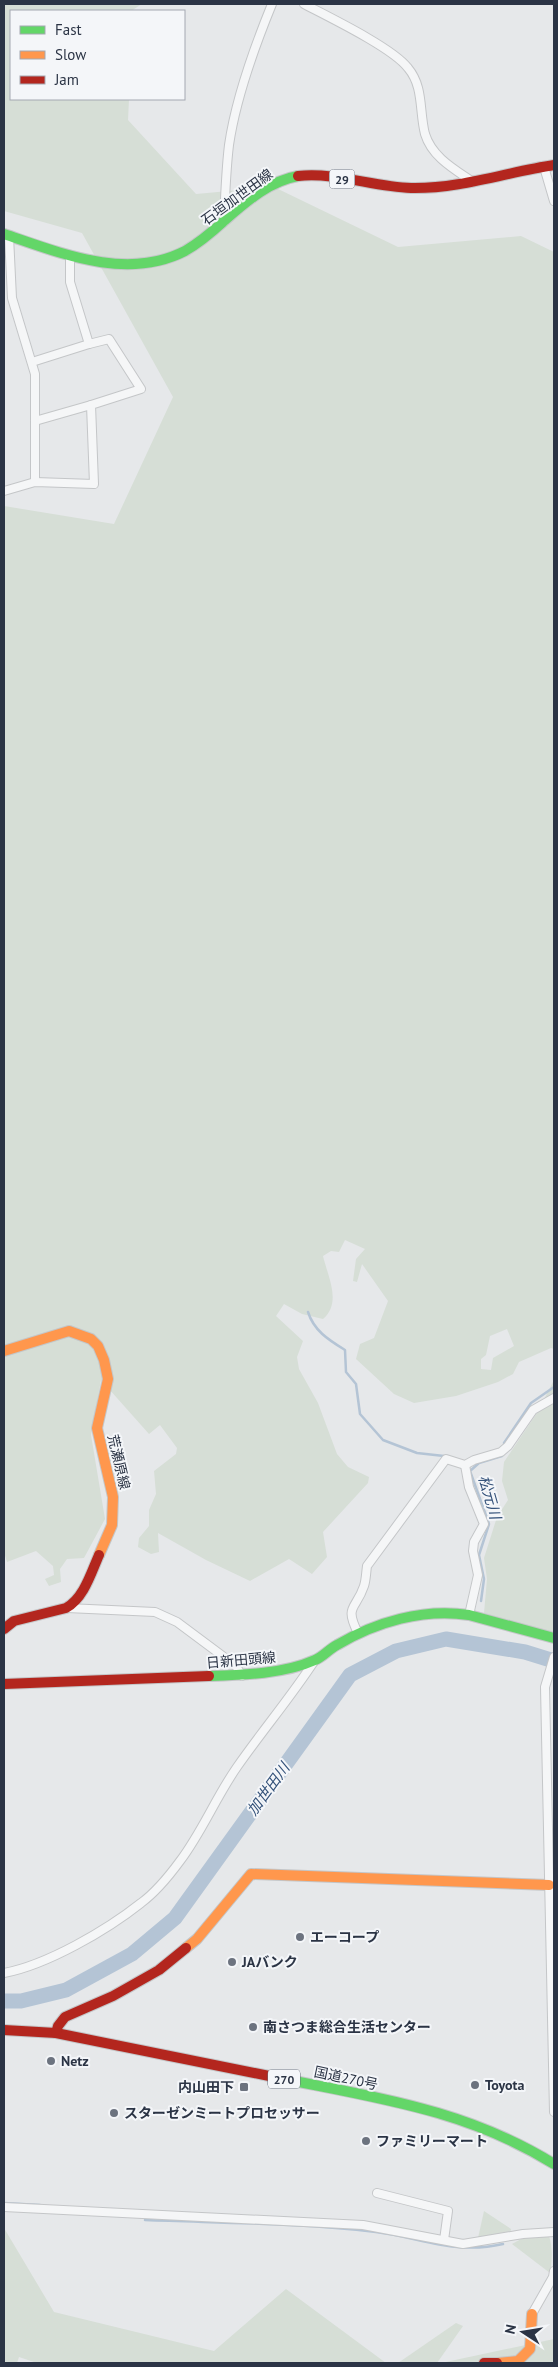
<svg xmlns="http://www.w3.org/2000/svg" width="558" height="2367" font-family="'PT Sans','Noto Sans JP',sans-serif">
  <rect width="100%" height="100%" fill="#e6e8ea"/>
  <!-- green -->
  <g fill="#d6ded6" fill-rule="evenodd">
    <path d="M 4,4 L 142,4 L 131,11 L 11,11 L 11,99 L 129,99 L 128,120 L 196,194 L 274,187 L 398,247 L 521,236 L 554,252 L 554,1349 L 551,1348 L 519,1362 L 513,1374 L 498,1382 L 456,1396 L 414,1403 L 394,1394 L 356,1359 L 360,1344 L 374,1338 L 388,1301 L 362,1264 L 357,1282 L 353,1281 L 356,1259 L 365,1249 L 345,1240 L 339,1252 L 331,1251 L 323,1256 C 328,1277 342,1303 323,1319 L 302,1314 L 284,1304 L 276,1316 L 303,1341 L 297,1357 L 299,1369 L 318,1403 L 337,1454 L 348,1467 L 369,1477 L 368,1483 L 323,1532 L 327,1557 L 312,1574 L 289,1559 L 250,1581 L 206,1560 L 158,1533 L 159,1552 L 151,1554 L 138,1547 L 139,1538 L 149,1526 L 149,1510 L 156,1494 L 154,1471 L 176,1454 L 177,1448 L 160,1425 L 149,1434 L 101,1380 L 91,1435 L 105,1519 L 84,1558 L 67,1559 L 60,1569 L 61,1582 L 49,1586 L 45,1579 L 54,1575 L 53,1566 L 36,1551 L 7,1562 L 4,1552 L 4,506 L 114,524 L 173,397 L 82,233 L 4,211 ZM 507,1329 L 514,1346 L 493,1358 L 491,1370 L 481,1369 L 481,1359 L 486,1355 L 490,1336 Z"/>
    <path d="M 554,1380 L 554,1634 L 484,1613 L 487,1579 L 484,1558 L 497,1517 L 508,1500 L 502,1481 L 504,1462 L 537,1413 Z"/>
    <path d="M 484,2211 L 511,2229 L 510,2234 L 478,2238 Z"/>
    <path d="M 4,2228 L 54,2312 L 214,2351 L 286,2289 L 386,2363 L 37,2363 L 19,2357 L 17,2363 L 4,2363 Z"/>
    <path d="M 537,2236 L 549,2236 C 553,2247 552,2262 550,2273 L 512,2244 L 523,2238 Z"/>
    <path d="M 456,2323 L 463,2326 L 437,2363 L 398,2363 Z"/>
    <path d="M 554,2339 L 554,2363 L 441,2363 Z"/>
  </g>
  <g fill="none" stroke-linecap="round" stroke-linejoin="round">
    <!-- stream -->
    <g stroke="#b4c4d5" stroke-width="2.5">
      <path d="M 308,1312 C 314,1331 329,1340 345,1350 L 346,1372 L 356,1384 L 360,1414 L 383,1440 L 417,1453 L 444,1456"/>
      <path d="M 504,1443 L 531,1403 L 554,1387"/>
      <path d="M 481,1601 L 484,1579 L 479,1555 L 489,1524 L 470,1471 L 479,1463 L 502,1456 L 505,1452"/>
      <path d="M 4,2203 L 40,2205"/>
      <path d="M 145,2220 C 222,2223 300,2223 376,2232 C 423,2238 455,2255 503,2244"/>
    </g>
    <!-- river -->
    <path stroke="#b4c4d5" stroke-width="15" d="M 4,2001 L 21,2001 L 66,1990 L 132,1954 L 175,1918 L 350,1675 L 396,1651 L 446,1639 L 525,1652 L 554,1661"/>
    <!-- street casing -->
    <g stroke="#c4c6c8" stroke-width="10">
      <g id="street">
        <path d="M 304,4 C 329,17 393,48 408,68 C 424,87 419,111 425,134 C 432,157 454,169 473,182"/>
        <path d="M 544,167 L 554,201"/>
        <path d="M 224,222 C 225,196 226,170 229,145 C 236,97 254,48 272,4"/>
        <path d="M 9,236 L 12,298 L 35,374 L 35,482"/>
        <path d="M 32,362 L 89,344"/>
        <path d="M 35,421 L 91,405"/>
        <path d="M 4,491 L 35,482 L 94,484 L 91,405 L 141,389 L 109,339 L 89,344 L 70,282 L 70,256"/>
        <path d="M 465,1465 L 469,1487 L 484,1524 L 474,1542 L 473,1551 L 478,1575 L 469,1615"/>
        <path d="M 67,1608 L 155,1612 L 177,1622 L 236,1666 L 242,1676"/>
        <path d="M 358,1633 C 344,1605 356,1610 364,1586 C 366,1580 366,1573 367,1566 L 446,1459 L 465,1465 L 474,1460 L 501,1452 L 508,1446 L 533,1410 L 554,1398"/>
        <path d="M 554,1657 L 545,1687 L 554,2112"/>
        <path d="M 4,1973 C 47,1965 107,1930 141,1903 C 156,1892 169,1876 180,1861 C 202,1832 216,1797 237,1767 C 262,1731 291,1697 315,1660"/>
        <path d="M 377,2193 L 448,2211 L 444,2240"/>
        <path d="M 4,2207 L 363,2225 L 463,2244 L 523,2234 L 554,2232"/>
        <path d="M 532,2314 L 553,2277 L 554,2271"/>
      </g>
    </g>
    <!-- fast casing -->
    <g stroke="#c4c6c8" stroke-width="12">
      <g id="fast">
        <path d="M 4,234 C 60,253 127,281 185,251 C 199,243 212,232 224,221 C 246,202 269,181 298,176"/>
        <path d="M 209,1676 C 242,1675 284,1674 315,1660 C 323,1657 329,1649 337,1645 C 376,1622 423,1608 469,1615 L 554,1638"/>
        <path d="M 279,2078 C 378,2098 467,2110 554,2164"/>
      </g>
    </g>
    <!-- slow casing -->
    <g stroke="#c4c6c8" stroke-width="12">
      <g id="slow">
        <path d="M 4,1351 L 69,1331 L 91,1339 L 98,1346 L 104,1360 L 108,1379 L 97,1428 L 113,1497 L 112,1525 L 99,1555"/>
        <path d="M 186,1948 L 197,1939 L 251,1874 L 549,1885"/>
        <path d="M 498,2363 L 518,2361 L 530,2349 L 532,2314"/>
      </g>
    </g>
    <!-- jam casing -->
    <g stroke="#c4c6c8" stroke-width="12">
      <g id="jam">
        <path d="M 298,176 C 337,172 373,187 411,188 C 460,189 507,172 554,165"/>
        <path d="M 4,1629 L 14,1621 L 66,1608 C 84,1598 91,1573 99,1555"/>
        <path d="M 4,1684 L 209,1676"/>
        <path d="M 4,2030 L 56,2033 L 279,2078"/>
        <path d="M 56,2033 L 58,2026 L 65,2017 L 113,1996 L 159,1970 L 186,1948"/>
        <path d="M 484,2363 L 497,2363"/>
      </g>
    </g>
    <!-- street -->
    <use href="#street" stroke="#f5f6f7" stroke-width="8"/>
    <!-- fast -->
    <use href="#fast" stroke="#63d668" stroke-width="10"/>
    <!-- slow -->
    <use href="#slow" stroke="#ff974d" stroke-width="10"/>
    <!-- jam -->
    <use href="#jam" stroke="#b3261e" stroke-width="10"/>
  </g>
  <!-- markers -->
  <g fill="#6c737f" stroke="#f4f6f9" stroke-width="2">
    <circle cx="300" cy="1937" r="5"/>
    <circle cx="232" cy="1962" r="5"/>
    <circle cx="253" cy="2027" r="5"/>
    <circle cx="51" cy="2061" r="5"/>
    <circle cx="475" cy="2085" r="5"/>
    <rect x="239" y="2082" width="10" height="10" rx="2.5"/>
    <circle cx="114" cy="2113" r="5"/>
    <circle cx="366" cy="2141" r="5"/>
  </g>
  <g text-anchor="middle" dominant-baseline="central" stroke-width="4" stroke-linejoin="round" paint-order="stroke">
    <!-- shield labels -->
    <g fill="#f4f6f9" stroke="#676e7b" stroke-width="1">
      <rect x="329.5" y="169.5" width="25" height="19" rx="4"/>
      <rect x="268" y="2069.5" width="32" height="19" rx="4"/>
    </g>
    <g font-size="12" font-weight="bold" fill="#2b3445">
      <text x="342" y="179">29</text>
      <text x="284" y="2079">270</text>
    </g>
    <!-- street labels -->
    <g font-size="14" fill="#2b3445" stroke="#f4f6f9">
      <text transform="translate(237 197) rotate(-36)">石垣加世田線</text>
      <text transform="translate(119 1462) rotate(77)">荒瀬原線</text>
      <text transform="translate(241 1660) rotate(-5)">日新田頭線</text>
      <text transform="translate(346 2078) rotate(12)">国道270号</text>
    </g>
    <!-- poi labels -->
    <g font-size="14" font-weight="bold" fill="#2b3445" stroke="#f4f6f9" text-anchor="start">
      <text x="310" y="1937">エーコープ</text>
      <text x="242" y="1962">JAバンク</text>
      <text x="263" y="2027">南さつま総合生活センター</text>
      <text x="61" y="2061">Netz</text>
      <text x="485" y="2085">Toyota</text>
      <text x="234" y="2087" text-anchor="end">内山田下</text>
      <text x="124" y="2113">スターゼンミートプロセッサー</text>
      <text x="376" y="2141">ファミリーマート</text>
    </g>
    <!-- water labels -->
    <g font-size="15" font-style="italic" fill="#34527a" stroke="#f4f6f9">
      <text transform="translate(490 1497) rotate(74)">松元川</text>
      <text transform="translate(268 1789) rotate(-54)">加世田川</text>
    </g>
  </g>
  <!-- border -->
  <rect width="558" height="2367" fill="none" stroke="#2b3445" stroke-width="10"/>
  <!-- legend -->
  <rect x="10" y="10" width="175" height="90" fill="#f4f6f9" stroke="#a4a8b1"/>
  <rect x="20" y="26" width="25" height="8" fill="#63d668" stroke="#a4a8b1"/>
  <text x="55" y="35" font-size="15" fill="#2b3445">Fast</text>
  <rect x="20" y="51" width="25" height="8" fill="#ff974d" stroke="#a4a8b1"/>
  <text x="55" y="60" font-size="15" fill="#2b3445">Slow</text>
  <rect x="20" y="76" width="25" height="8" fill="#b3261e" stroke="#a4a8b1"/>
  <text x="55" y="85" font-size="15" fill="#2b3445">Jam</text>
  <!-- north arrow -->
  <g transform="translate(523 2332) rotate(282)" stroke="#f4f6f9" stroke-width="4" paint-order="stroke">
  <path d="M0-4L9 19L0 12L-9 19Z" fill="#2b3445"/>
  <text y="-8" font-size="14" font-weight="bold" text-anchor="middle" fill="#2b3445">N</text>
  </g>
</svg>
